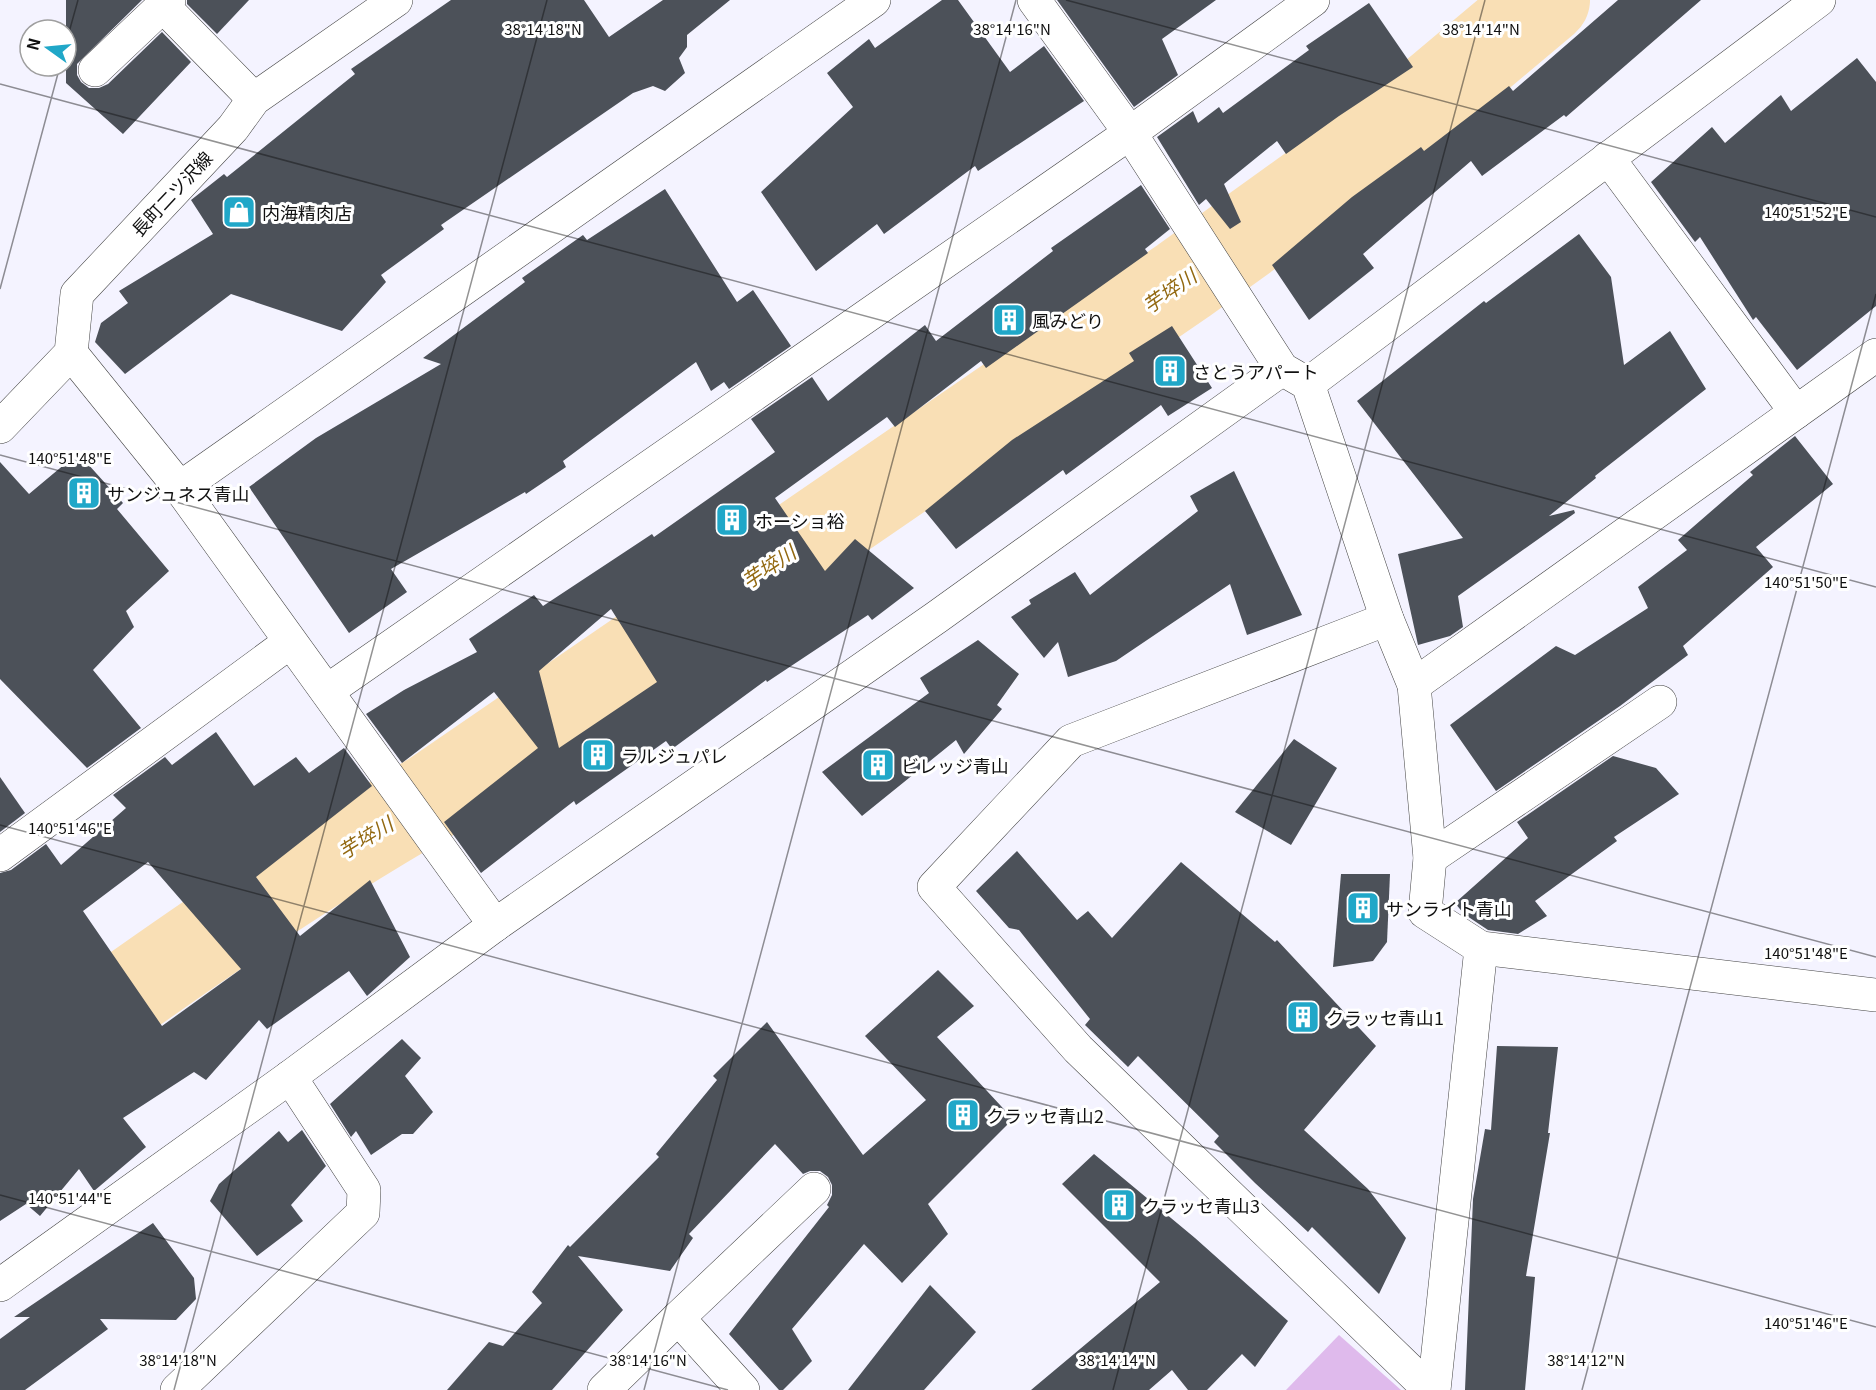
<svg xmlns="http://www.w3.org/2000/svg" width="1876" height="1390" font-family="Georgia,'Noto Sans JP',serif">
  <rect width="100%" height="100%" fill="#f4f3ff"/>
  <!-- green -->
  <path fill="#dfbaec" d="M 1339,1335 L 1401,1390 L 1286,1390 Z"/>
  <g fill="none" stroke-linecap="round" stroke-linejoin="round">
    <!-- river -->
    <path stroke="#f9dfb5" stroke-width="88" d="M 0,1082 L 5,1082 C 143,982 283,882 431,797 L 1183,281 L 1383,137 L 1546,0"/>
  </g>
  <!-- building -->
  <g fill="#4c5159" fill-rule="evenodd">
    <path d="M 66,0 L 142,0 L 77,64 L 77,75 L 81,82 L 89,88 L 99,88 L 108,84 L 162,32 L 191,62 L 123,134 L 66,83 Z"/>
    <path d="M 187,0 L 249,0 L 217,34 L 187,4 Z"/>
    <path d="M 451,0 L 584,0 L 609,37 L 663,0 L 730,0 L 687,35 L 687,47 L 679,58 L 685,73 L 665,91 L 653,86 L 633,93 L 441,225 L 444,229 L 381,275 L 386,282 L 342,331 L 231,294 L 125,374 L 95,342 L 101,323 L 128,303 L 119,291 L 213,234 L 191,200 L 224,174 L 227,177 L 355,74 L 351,69 Z"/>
    <path d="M 942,0 L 958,0 L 1010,72 L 1044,46 L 1084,101 L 978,171 L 975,166 L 884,234 L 877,224 L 816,271 L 761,192 L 853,107 L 827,73 L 869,39 L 875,48 Z"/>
    <path d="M 1057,0 L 1216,0 L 1162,39 L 1178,75 L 1134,107 Z"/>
    <path d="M 1618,0 L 1701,0 L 1566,117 L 1564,115 L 1482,176 L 1471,161 L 1363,254 L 1374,268 L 1309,320 L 1272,265 L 1352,197 L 1421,147 L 1424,151 L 1509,86 L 1513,91 Z"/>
    <path d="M 1369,3 L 1413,67 L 1339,116 L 1286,154 L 1277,141 L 1224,184 L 1241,222 L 1230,229 L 1206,199 L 1199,205 L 1157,137 L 1193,111 L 1198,123 L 1219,107 L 1223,113 L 1309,50 L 1306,46 Z"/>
    <path d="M 1857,58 L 1876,82 L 1876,306 L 1797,370 L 1756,317 L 1753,320 L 1700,237 L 1695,242 L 1651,182 L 1712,127 L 1725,143 L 1781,95 L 1791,111 Z"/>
    <path d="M 1141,185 L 1170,229 L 1145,249 L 1148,253 L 986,368 L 981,361 L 895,427 L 887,417 L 775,498 L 825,571 L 855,539 L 914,588 L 872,620 L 868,615 L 767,682 L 766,680 L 672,749 L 666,741 L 576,805 L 574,801 L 481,873 L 444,822 L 538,748 L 494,692 L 402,763 L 366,714 L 404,690 L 477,652 L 469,639 L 534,595 L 543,606 L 652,534 L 654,537 L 775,452 L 751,419 L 812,377 L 828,401 L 925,325 L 936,341 L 1053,251 L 1051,248 ZM 611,609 L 657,682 L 559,748 L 539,671 Z"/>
    <path d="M 665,189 L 737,302 L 753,290 L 791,346 L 729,389 L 724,382 L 711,391 L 696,362 L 563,461 L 566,467 L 526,494 L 525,492 L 391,569 L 407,592 L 349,633 L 249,487 L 316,438 L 441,364 L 423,358 L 525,282 L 522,278 L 583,235 L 587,240 Z"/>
    <path d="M 1579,234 L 1611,277 L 1624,365 L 1670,331 L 1706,389 L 1595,476 L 1596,478 L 1549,516 L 1574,510 L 1575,513 L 1458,596 L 1463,627 L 1450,636 L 1418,645 L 1398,554 L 1463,538 L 1357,401 L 1484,301 L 1486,303 Z"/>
    <path d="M 1172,326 L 1212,388 L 1168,416 L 1161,405 L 1066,475 L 1063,470 L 956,549 L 925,511 L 1012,440 L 1134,361 L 1129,353 Z"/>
    <path d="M 1795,436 L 1833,484 L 1756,547 L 1773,567 L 1683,646 L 1688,655 L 1620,706 L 1496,791 L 1450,725 L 1556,646 L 1575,655 L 1648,608 L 1638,587 L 1687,550 L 1678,540 L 1753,475 L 1750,472 Z"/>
    <path d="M 78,453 L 123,503 L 117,509 L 169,571 L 126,611 L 134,627 L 93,670 L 141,728 L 87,768 L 0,679 L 0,462 L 29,494 Z"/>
    <path d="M 1234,471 L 1302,615 L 1247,635 L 1230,584 L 1116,661 L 1068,677 L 1058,642 L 1044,658 L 1011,617 L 1031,604 L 1029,600 L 1075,572 L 1090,595 L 1198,511 L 1190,496 Z"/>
    <path d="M 978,640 L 1019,674 L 997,705 L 1002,709 L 964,754 L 956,740 L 862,816 L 822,772 L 929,693 L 920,678 Z"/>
    <path d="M 216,732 L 254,786 L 296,757 L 309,773 L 344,748 L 372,786 L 256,877 L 300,936 L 370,880 L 410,957 L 367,996 L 349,971 L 267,1029 L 259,1020 L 206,1080 L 194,1072 L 123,1118 L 146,1147 L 94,1191 L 79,1169 L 40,1216 L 26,1204 L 0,1221 L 0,873 L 11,870 L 46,844 L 61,865 L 126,808 L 113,795 L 165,757 L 172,765 ZM 148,862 L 241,969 L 162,1026 L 83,911 Z"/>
    <path d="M 1294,739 L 1337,768 L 1291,845 L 1235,812 Z"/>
    <path d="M 1613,756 L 1656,768 L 1679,794 L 1614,837 L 1617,841 L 1535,901 L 1547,916 L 1518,934 L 1488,930 L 1464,914 L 1455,903 L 1528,838 L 1517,822 Z"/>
    <path d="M 0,777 L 25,813 L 0,832 Z"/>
    <path d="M 1017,851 L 1077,920 L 1088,911 L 1112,938 L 1181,862 L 1275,942 L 1277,940 L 1376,1046 L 1304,1130 L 1368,1189 L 1406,1238 L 1379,1294 L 1312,1227 L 1308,1232 L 1255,1183 L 1214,1142 L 1219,1136 L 1138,1056 L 1128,1067 L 1085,1025 L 1090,1019 L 1019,930 L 1009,928 L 976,891 Z"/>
    <path d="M 1341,874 L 1390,874 L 1387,942 L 1373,961 L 1333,967 Z"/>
    <path d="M 938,970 L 974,1006 L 937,1037 L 1013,1119 L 928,1204 L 948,1234 L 902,1283 L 864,1244 L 792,1329 L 812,1361 L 783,1390 L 779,1390 L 729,1334 L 829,1207 L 827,1205 L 832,1195 L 832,1185 L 828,1177 L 820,1171 L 810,1171 L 803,1174 L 775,1144 L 689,1234 L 693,1238 L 670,1271 L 578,1256 L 623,1310 L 552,1390 L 447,1390 L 489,1342 L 503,1346 L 542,1303 L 532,1292 L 568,1245 L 570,1247 L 659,1157 L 656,1154 L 717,1080 L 713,1076 L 767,1022 L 863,1155 L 926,1100 L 865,1036 Z"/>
    <path d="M 402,1039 L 421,1058 L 405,1076 L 433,1112 L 413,1134 L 402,1134 L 371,1155 L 356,1131 L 351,1137 L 330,1104 Z"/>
    <path d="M 1497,1046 L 1558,1047 L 1548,1133 L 1550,1133 L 1526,1276 L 1535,1277 L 1525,1390 L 1465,1390 L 1473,1199 L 1485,1129 L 1491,1130 Z"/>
    <path d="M 302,1130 L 326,1166 L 291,1205 L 303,1221 L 257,1256 L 210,1201 L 219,1184 L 279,1131 L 288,1142 Z"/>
    <path d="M 1094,1154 L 1195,1238 L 1288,1321 L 1255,1367 L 1242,1354 L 1207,1390 L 1188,1390 L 1172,1370 L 1149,1390 L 1031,1390 L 1160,1282 L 1062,1184 Z"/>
    <path d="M 153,1223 L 194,1278 L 196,1299 L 176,1320 L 100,1319 L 108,1329 L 25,1390 L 0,1390 L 0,1339 L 30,1317 L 14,1317 Z"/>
    <path d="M 930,1285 L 976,1332 L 924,1390 L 848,1390 Z"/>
  </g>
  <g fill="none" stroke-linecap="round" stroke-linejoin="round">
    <!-- minor casing -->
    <g stroke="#434343" stroke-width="34">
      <g id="minor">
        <path d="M 1034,0 L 1130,133 L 1282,369 L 1308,384 L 1387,619 L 1414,685 L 1430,858 L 1425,912 L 1481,948 L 1876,995"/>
        <path d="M 163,6 L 254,99"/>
        <path d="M 95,70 L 169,0"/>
        <path d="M 1608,158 L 1796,412"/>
        <path d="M 71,353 L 180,488 L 495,925"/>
        <path d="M 1308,384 L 1819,0"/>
        <path d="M 0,427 L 71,353 L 77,294 L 233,128 L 254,99 L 396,0"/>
        <path d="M 180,488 L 874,0"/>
        <path d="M 1387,619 L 1071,741 L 934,887 L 1078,1049 L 1430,1390"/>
        <path d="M 1414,685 L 1876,355"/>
        <path d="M 327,691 L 1130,133 L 1313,0"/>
        <path d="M 0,855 L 290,642"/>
        <path d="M 1430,858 L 1660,702"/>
        <path d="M 0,1285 L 290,1077 L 495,925 L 937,617 L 1282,369"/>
        <path d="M 678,1318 L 814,1189"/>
        <path d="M 177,1390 L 363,1213 L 364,1190 L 290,1077"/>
        <path d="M 604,1390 L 678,1318 L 743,1390"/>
        <path d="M 1434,1390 L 1481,948"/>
      </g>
    </g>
    <!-- minor -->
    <use href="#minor" stroke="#fff" stroke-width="33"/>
  </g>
  <!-- ticks -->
  <path fill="none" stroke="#101010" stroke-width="1.5" stroke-opacity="0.45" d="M 1066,0 L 1876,217M 66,43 L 78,0M 0,84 L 1876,587M 0,289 L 60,66M 0,455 L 1876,957M 0,825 L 1876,1327M 0,1195 L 728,1390M 174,1390 L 547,0M 644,1390 L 1016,0M 1113,1390 L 1485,0M 1582,1390 L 1876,294"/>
  <!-- icons -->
  <defs>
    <g id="shop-square" transform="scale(1.725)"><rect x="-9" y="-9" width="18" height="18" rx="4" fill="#20a7c8" stroke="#fff"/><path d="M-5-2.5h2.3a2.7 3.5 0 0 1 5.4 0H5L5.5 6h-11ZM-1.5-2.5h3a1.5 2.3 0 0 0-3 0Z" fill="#fff"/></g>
    <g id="building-square" transform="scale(1.725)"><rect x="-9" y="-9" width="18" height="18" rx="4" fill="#20a7c8" stroke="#fff"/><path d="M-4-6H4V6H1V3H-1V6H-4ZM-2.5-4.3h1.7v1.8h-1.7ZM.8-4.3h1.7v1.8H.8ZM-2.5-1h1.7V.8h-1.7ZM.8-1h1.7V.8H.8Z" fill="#fff"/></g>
  </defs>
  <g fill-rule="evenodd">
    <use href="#shop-square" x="239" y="212"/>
    <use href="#building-square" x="1009" y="320"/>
    <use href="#building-square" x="1170" y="371"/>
    <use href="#building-square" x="84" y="493"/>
    <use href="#building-square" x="732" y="520"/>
    <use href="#building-square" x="598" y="755"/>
    <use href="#building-square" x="878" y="765"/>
    <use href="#building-square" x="1363" y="908"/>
    <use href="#building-square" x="1303" y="1017"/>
    <use href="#building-square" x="963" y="1115"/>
    <use href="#building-square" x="1119" y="1205"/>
  </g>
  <g text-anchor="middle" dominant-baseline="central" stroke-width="6" stroke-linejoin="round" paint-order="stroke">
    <!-- street labels -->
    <g font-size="18" fill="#101010" stroke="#fff">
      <text transform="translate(171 193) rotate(-47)">長町二ツ沢線</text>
    </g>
    <!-- poi labels -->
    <g font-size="18" fill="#101010" stroke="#fff" text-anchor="start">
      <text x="262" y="212">内海精肉店</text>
      <text x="1032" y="320">風みどり</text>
      <text x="1193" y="371">さとうアパート</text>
      <text x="107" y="493">サンジュネス青山</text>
      <text x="755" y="520">ホーショ裕</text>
      <text x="621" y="755">ラルジュパレ</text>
      <text x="901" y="765">ビレッジ青山</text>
      <text x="1386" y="908">サンライト青山</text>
      <text x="1326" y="1017">クラッセ青山1</text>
      <text x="986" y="1115">クラッセ青山2</text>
      <text x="1142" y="1205">クラッセ青山3</text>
    </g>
    <!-- water labels -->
    <g font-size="20" font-style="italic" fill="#936911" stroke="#fff">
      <text transform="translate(1169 290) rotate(-35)">芋埣川</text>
      <text transform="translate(768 566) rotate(-34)">芋埣川</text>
      <text transform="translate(365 837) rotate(-32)">芋埣川</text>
    </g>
  </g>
  <g font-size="15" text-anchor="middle" fill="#101010" stroke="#fff" stroke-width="6" stroke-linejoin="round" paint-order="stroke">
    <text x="543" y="35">38°14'18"N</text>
    <text x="1012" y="35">38°14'16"N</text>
    <text x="1481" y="35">38°14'14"N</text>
    <text x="1806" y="218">140°51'52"E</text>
    <text x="70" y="464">140°51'48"E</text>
    <text x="1806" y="588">140°51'50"E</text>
    <text x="70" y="834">140°51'46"E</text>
    <text x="1806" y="959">140°51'48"E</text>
    <text x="70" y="1204">140°51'44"E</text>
    <text x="1806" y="1329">140°51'46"E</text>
    <text x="178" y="1366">38°14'18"N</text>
    <text x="648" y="1366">38°14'16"N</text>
    <text x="1117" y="1366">38°14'14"N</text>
    <text x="1586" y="1366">38°14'12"N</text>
  </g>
  <!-- north arrow -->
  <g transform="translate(48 48) rotate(285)"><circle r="28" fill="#ffffff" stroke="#9f9f9f" stroke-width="1.5"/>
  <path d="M0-4.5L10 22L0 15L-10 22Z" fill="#20a7c8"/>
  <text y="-9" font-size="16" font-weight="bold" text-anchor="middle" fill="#101010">N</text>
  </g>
</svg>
